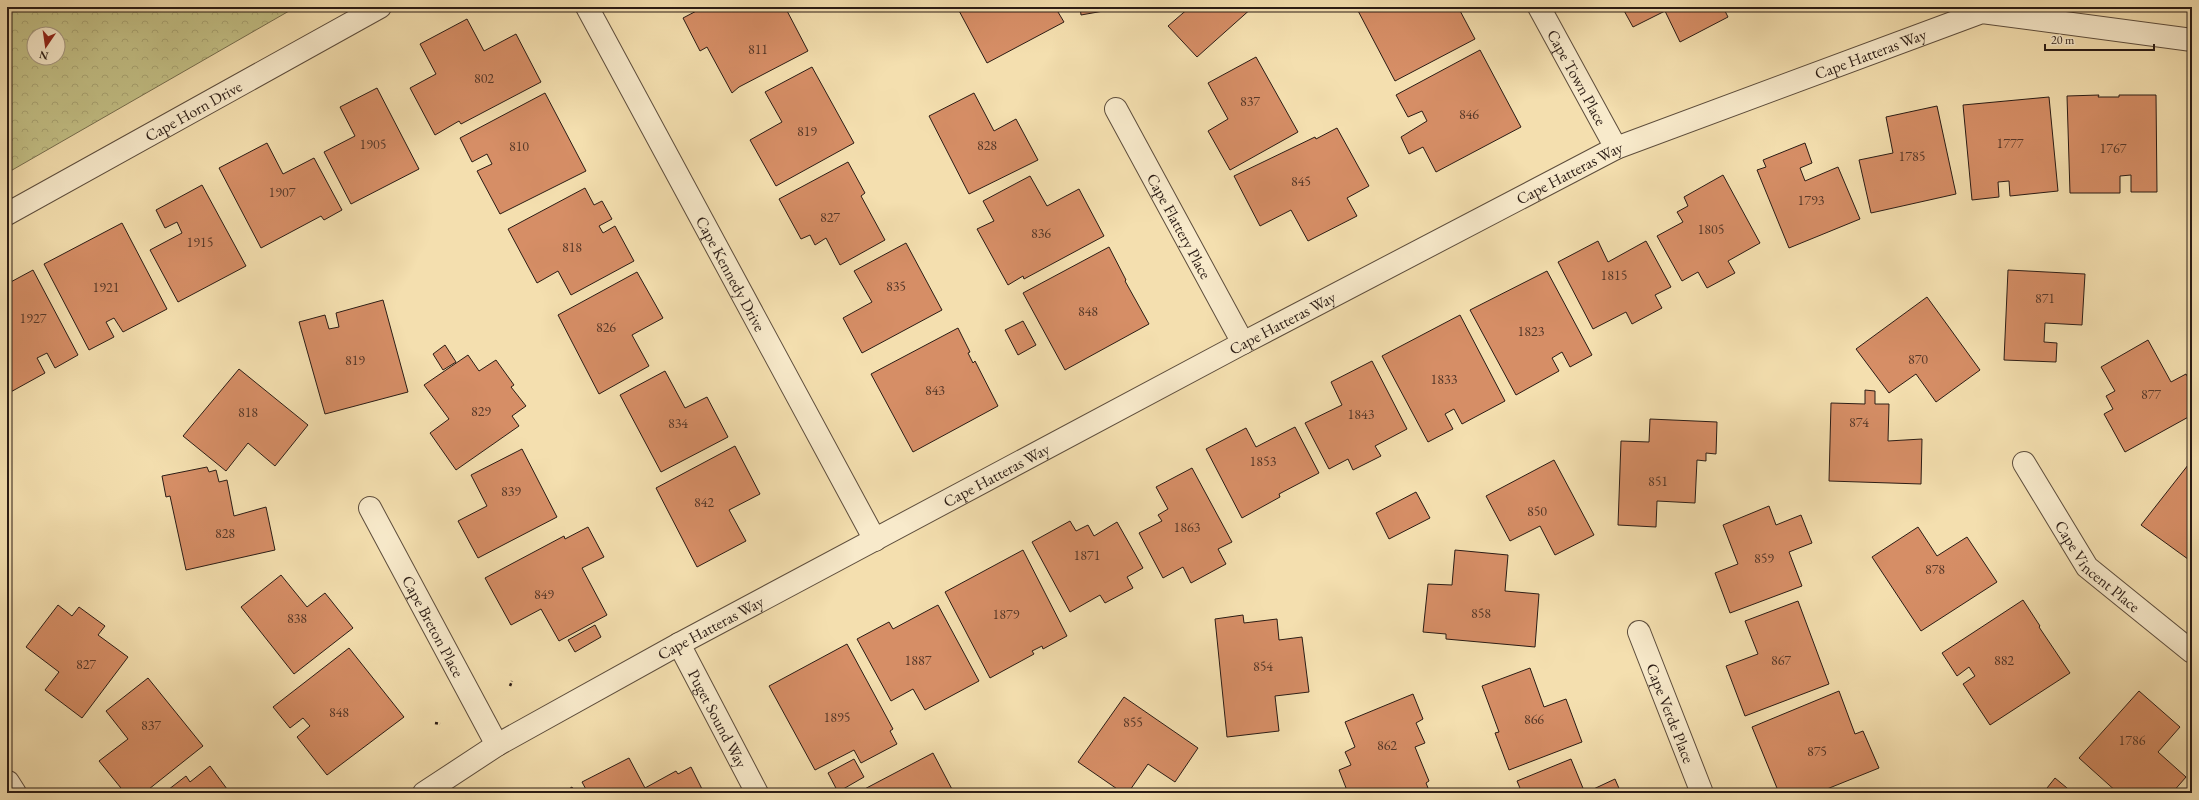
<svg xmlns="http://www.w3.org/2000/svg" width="2199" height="800" font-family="'EB Garamond',serif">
  <defs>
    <pattern id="park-crowns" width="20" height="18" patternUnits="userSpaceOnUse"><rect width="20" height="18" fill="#c3c086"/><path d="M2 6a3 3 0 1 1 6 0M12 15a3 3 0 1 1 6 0" fill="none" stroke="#a8a473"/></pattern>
  </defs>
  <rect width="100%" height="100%" fill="#f4dfaf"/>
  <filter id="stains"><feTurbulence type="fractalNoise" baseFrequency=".005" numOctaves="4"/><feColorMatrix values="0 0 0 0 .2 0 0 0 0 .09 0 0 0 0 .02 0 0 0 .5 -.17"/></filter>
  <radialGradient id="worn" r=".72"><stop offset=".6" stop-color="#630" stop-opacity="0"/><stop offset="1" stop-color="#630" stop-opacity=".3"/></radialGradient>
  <!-- park -->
  <path fill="url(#park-crowns)" stroke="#776e4e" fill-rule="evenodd" d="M 7,7 L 296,7 L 7,173 ZM 34,34 L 58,34 L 58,58 L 34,58 Z"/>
  <!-- building -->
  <g fill="#d68e66" stroke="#2b1c15">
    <path d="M 704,7 L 785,7 L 808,51 L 739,87 L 732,93 L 707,47 L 700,51 L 683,18 Z"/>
    <path d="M 957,7 L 1055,7 L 1064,22 L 987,63 Z"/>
    <path d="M 1080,7 L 1126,7 L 1081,15 Z"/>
    <path d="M 1190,7 L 1253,7 L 1197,57 L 1168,26 Z"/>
    <path d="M 1356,7 L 1458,7 L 1475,39 L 1395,81 Z"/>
    <path d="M 1622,7 L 1723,7 L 1728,17 L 1680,42 L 1665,11 L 1633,27 Z"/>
    <path d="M 467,19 L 484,51 L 516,34 L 541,82 L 461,124 L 459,121 L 435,135 L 410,88 L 436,74 L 420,44 Z"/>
    <path d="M 1480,50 L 1521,127 L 1436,172 L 1423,147 L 1409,154 L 1401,137 L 1427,121 L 1422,111 L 1408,117 L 1396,95 Z"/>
    <path d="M 1256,57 L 1298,132 L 1230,170 L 1208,131 L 1228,119 L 1208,83 Z"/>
    <path d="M 812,67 L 854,143 L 776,186 L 750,140 L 782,122 L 765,92 Z"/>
    <path d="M 377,88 L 419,169 L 351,204 L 324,152 L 355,136 L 340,107 Z"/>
    <path d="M 545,93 L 586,171 L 500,214 L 477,171 L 492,164 L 487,154 L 472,162 L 460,138 Z"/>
    <path d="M 974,93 L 994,131 L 1016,119 L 1038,160 L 969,194 L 929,116 Z"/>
    <path d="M 2099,95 L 2098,97 L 2119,97 L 2119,95 L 2156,95 L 2157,192 L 2131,192 L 2131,175 L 2120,176 L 2120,193 L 2070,193 L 2067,96 Z"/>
    <path d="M 2049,97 L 2058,191 L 2010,196 L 2009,181 L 1998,182 L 1999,197 L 1972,200 L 1963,105 Z"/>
    <path d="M 1937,106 L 1956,194 L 1871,213 L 1859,160 L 1893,153 L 1886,117 Z"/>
    <path d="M 1337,128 L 1369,186 L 1347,198 L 1357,216 L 1308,241 L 1291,210 L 1260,226 L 1234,176 L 1315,137 L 1316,139 Z"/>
    <path d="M 267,143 L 283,174 L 314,158 L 342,210 L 324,220 L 321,216 L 261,248 L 219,168 Z"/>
    <path d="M 1805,143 L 1812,163 L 1800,168 L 1805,181 L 1838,167 L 1860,219 L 1789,248 L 1757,170 L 1766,167 L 1763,160 Z"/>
    <path d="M 848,162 L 865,193 L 861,196 L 885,240 L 840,265 L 826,238 L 815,245 L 810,235 L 801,239 L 779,199 Z"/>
    <path d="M 1723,175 L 1760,243 L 1728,261 L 1735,273 L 1707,288 L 1698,272 L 1682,281 L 1657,236 L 1683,222 L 1677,212 L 1688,206 L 1684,197 Z"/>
    <path d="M 1030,176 L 1047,206 L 1079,189 L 1104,236 L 1024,279 L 1023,276 L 1008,285 L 977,229 L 994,221 L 983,201 Z"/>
    <path d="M 202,185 L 246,266 L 178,302 L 150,250 L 182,233 L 177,222 L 165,228 L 156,210 Z"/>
    <path d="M 585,188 L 594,205 L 602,201 L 612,219 L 599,226 L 603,233 L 615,226 L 634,261 L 571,295 L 558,271 L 537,283 L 508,229 Z"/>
    <path d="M 122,223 L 167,309 L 123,332 L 114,318 L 106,322 L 114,337 L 89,350 L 44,264 Z"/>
    <path d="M 1598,241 L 1608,262 L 1646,241 L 1671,287 L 1655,295 L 1662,308 L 1632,324 L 1626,312 L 1593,329 L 1558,262 Z"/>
    <path d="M 906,243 L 942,310 L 862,353 L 843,318 L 872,302 L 854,271 Z"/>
    <path d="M 1109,247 L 1126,280 L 1125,281 L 1149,324 L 1065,370 L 1023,293 Z"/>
    <path d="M 33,270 L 78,355 L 55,368 L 47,353 L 37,358 L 45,373 L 7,394 L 7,284 Z"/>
    <path d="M 2008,270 L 2085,274 L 2082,325 L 2045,323 L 2044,342 L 2057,343 L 2056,362 L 2004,360 Z"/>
    <path d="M 1547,271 L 1592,355 L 1570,367 L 1562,352 L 1552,358 L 1559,371 L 1516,395 L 1470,310 Z"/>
    <path d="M 637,272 L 663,318 L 632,335 L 649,366 L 599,394 L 558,315 Z"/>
    <path d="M 1927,297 L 1980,370 L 1936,402 L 1916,374 L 1889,393 L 1856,349 Z"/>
    <path d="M 383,300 L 408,392 L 325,414 L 299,322 L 325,315 L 329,329 L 339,327 L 336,313 Z"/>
    <path d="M 1460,315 L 1505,401 L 1462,424 L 1454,409 L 1445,414 L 1453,429 L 1428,442 L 1382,356 Z"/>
    <path d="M 1023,321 L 1036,345 L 1018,355 L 1005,330 Z"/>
    <path d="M 958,328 L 970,352 L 968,353 L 973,363 L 975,361 L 998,406 L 913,452 L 871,374 Z"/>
    <path d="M 2148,340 L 2171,382 L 2186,374 L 2192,385 L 2192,415 L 2125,452 L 2104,414 L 2113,409 L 2106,396 L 2115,391 L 2101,367 Z"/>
    <path d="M 445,345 L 456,362 L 443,370 L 433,354 Z"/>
    <path d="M 468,355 L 479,371 L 496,360 L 514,385 L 511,387 L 526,406 L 512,416 L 519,426 L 456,470 L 430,433 L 449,419 L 424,385 Z"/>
    <path d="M 1372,361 L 1407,429 L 1375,446 L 1381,456 L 1353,470 L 1348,459 L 1329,469 L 1305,423 L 1342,405 L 1331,382 Z"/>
    <path d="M 239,369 L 308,425 L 275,466 L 248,443 L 226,471 L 183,436 Z"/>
    <path d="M 665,371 L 685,408 L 707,397 L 728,437 L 661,472 L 620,395 Z"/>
    <path d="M 1865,390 L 1875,391 L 1875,404 L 1889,404 L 1888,441 L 1922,439 L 1921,484 L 1829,481 L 1831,403 L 1865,404 Z"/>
    <path d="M 1650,419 L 1717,422 L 1716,454 L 1706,453 L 1706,461 L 1697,460 L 1695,503 L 1657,501 L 1656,527 L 1618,525 L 1621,441 L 1649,442 Z"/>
    <path d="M 1295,427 L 1319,473 L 1279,494 L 1280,497 L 1242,518 L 1206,449 L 1246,428 L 1256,447 Z"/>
    <path d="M 735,446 L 760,494 L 729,510 L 746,541 L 697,567 L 656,488 Z"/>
    <path d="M 522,449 L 557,517 L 478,558 L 458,521 L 487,506 L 471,475 Z"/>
    <path d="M 1554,460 L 1594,535 L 1555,555 L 1540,526 L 1510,541 L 1486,496 Z"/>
    <path d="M 2192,460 L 2192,562 L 2141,525 Z"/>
    <path d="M 207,467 L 209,472 L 216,470 L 219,482 L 227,480 L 234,516 L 266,507 L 275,550 L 186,570 L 170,496 L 166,497 L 162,476 Z"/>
    <path d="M 1192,468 L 1232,542 L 1218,549 L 1226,564 L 1191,583 L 1183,567 L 1163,578 L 1139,533 L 1162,521 L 1158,515 L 1168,509 L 1156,487 Z"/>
    <path d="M 1416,492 L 1430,518 L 1389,539 L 1376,513 Z"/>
    <path d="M 1769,506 L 1776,525 L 1801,515 L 1812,543 L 1789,552 L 1802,586 L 1730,613 L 1715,573 L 1738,564 L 1723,525 Z"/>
    <path d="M 1070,521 L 1076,531 L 1088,525 L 1094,536 L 1117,522 L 1143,568 L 1127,577 L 1133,588 L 1105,603 L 1100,595 L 1070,612 L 1032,542 Z"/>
    <path d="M 588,527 L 604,557 L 582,568 L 607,615 L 559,641 L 541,609 L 511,625 L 485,578 L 564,536 L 565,539 Z"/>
    <path d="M 1918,527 L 1937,556 L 1967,537 L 1997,582 L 1921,631 L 1872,557 Z"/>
    <path d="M 1023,550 L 1067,636 L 1043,649 L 1042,646 L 1032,651 L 1034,654 L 990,678 L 945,592 Z"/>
    <path d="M 1455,550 L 1508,555 L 1505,591 L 1539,594 L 1535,647 L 1446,639 L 1446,634 L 1423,632 L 1428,584 L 1452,585 Z"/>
    <path d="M 281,575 L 307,607 L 325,593 L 353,628 L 294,674 L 241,607 Z"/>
    <path d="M 2023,600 L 2040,626 L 2039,627 L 2070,673 L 1990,725 L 1963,684 L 1975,676 L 1969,667 L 1957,676 L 1942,653 Z"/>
    <path d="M 1798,601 L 1829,684 L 1745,716 L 1726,666 L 1758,654 L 1745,621 Z"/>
    <path d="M 58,605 L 72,616 L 79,607 L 105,626 L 98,635 L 128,657 L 82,718 L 45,690 L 59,672 L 26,647 Z"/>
    <path d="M 938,605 L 979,681 L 925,710 L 913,689 L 891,701 L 857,639 L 889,622 L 893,629 Z"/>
    <path d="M 1243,615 L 1244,623 L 1277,619 L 1279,640 L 1302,637 L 1309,692 L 1275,696 L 1279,731 L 1227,737 L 1215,619 Z"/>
    <path d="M 595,625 L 601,637 L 575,652 L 568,640 Z"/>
    <path d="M 847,644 L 893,729 L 890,731 L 897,744 L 861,763 L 854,750 L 815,770 L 769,686 Z"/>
    <path d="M 349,648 L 404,717 L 327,775 L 297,737 L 310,726 L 303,718 L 290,728 L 273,707 Z"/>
    <path d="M 1530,668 L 1544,707 L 1566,699 L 1582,742 L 1509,770 L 1495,733 L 1499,732 L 1482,686 Z"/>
    <path d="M 148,678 L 203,746 L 144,793 L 125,793 L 99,761 L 128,739 L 106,711 Z"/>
    <path d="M 1839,691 L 1855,734 L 1863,731 L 1879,768 L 1817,793 L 1779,793 L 1752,727 Z"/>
    <path d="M 2139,691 L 2180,727 L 2158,752 L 2186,777 L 2172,793 L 2118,793 L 2079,758 Z"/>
    <path d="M 1413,694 L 1423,719 L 1416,723 L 1425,743 L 1415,747 L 1429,781 L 1426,783 L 1430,793 L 1348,793 L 1339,770 L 1351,765 L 1345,752 L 1355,747 L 1345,722 Z"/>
    <path d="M 1124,697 L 1198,748 L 1175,782 L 1148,764 L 1128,793 L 1123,793 L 1078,762 Z"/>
    <path d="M 933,753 L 954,793 L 857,793 Z"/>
    <path d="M 629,758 L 645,788 L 676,771 L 678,774 L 691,767 L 704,793 L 588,793 L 582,782 Z"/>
    <path d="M 854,759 L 864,777 L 838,792 L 828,773 Z"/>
    <path d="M 1571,759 L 1585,793 L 1615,779 L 1621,793 L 1522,793 L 1517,781 Z"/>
    <path d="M 210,766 L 230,793 L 164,793 L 186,776 L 190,782 Z"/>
    <path d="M 2055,778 L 2073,793 L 2043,793 Z"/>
    <path d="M 572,787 L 575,793 L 562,793 Z"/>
  </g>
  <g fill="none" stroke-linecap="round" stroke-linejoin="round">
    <!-- minor casing -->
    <g stroke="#5d4d3c" stroke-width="24">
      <g id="minor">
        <path id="s1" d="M 587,7 L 875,540"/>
        <path id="s2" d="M 1539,7 L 1616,148"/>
        <path id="s3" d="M 1116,109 L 1243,343"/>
        <path id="s4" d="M 7,214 L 380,7"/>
        <path id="s5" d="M 2024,463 L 2087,567 L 2192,652"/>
        <path id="s6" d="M 370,508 L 497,745"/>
        <path id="s7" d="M 1639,632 L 1702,793"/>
        <path id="s8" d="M 679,644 L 757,793"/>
        <path d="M 8,782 L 15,793"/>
        <path id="s9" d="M 424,793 L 497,745 L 679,644 L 1243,343 L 1616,148 L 1982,12 L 2192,40"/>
      </g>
    </g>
    <!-- path -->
    <g stroke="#2b1c15" stroke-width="2.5" stroke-dasharray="3 2" stroke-linecap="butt">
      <path d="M 510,686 L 512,681"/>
      <path d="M 435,723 L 440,724"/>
    </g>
    <!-- minor -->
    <use href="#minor" stroke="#f8eacb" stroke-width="22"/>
  </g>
  <g text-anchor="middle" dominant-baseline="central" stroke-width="3" stroke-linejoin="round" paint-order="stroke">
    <!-- number labels -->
    <g font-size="14" fill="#563829">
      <text x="758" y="49">811</text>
      <text x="484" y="78">802</text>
      <text x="1250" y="101">837</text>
      <text x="1469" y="114">846</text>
      <text x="807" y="131">819</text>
      <text x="2010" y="143">1777</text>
      <text x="373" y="144">1905</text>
      <text x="987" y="145">828</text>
      <text x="519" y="146">810</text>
      <text x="2113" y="148">1767</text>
      <text x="1912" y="156">1785</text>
      <text x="1301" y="181">845</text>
      <text x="282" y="192">1907</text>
      <text x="1811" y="200">1793</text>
      <text x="830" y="217">827</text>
      <text x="1711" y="229">1805</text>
      <text x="1041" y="233">836</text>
      <text x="200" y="242">1915</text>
      <text x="572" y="247">818</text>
      <text x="1614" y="275">1815</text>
      <text x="896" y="286">835</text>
      <text x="106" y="287">1921</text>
      <text x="2045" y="298">871</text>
      <text x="1088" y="311">848</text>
      <text x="33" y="318">1927</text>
      <text x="606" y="327">826</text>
      <text x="1531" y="331">1823</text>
      <text x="1918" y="359">870</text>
      <text x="355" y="360">819</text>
      <text x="1444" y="379">1833</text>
      <text x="935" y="390">843</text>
      <text x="2151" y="394">877</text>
      <text x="481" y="411">829</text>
      <text x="248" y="412">818</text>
      <text x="1361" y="414">1843</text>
      <text x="1859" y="422">874</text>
      <text x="678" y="423">834</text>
      <text x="1263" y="461">1853</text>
      <text x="1658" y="481">851</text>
      <text x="511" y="491">839</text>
      <text x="704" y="502">842</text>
      <text x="1537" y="511">850</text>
      <text x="1187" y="527">1863</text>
      <text x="225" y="533">828</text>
      <text x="1087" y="555">1871</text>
      <text x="1764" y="558">859</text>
      <text x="1935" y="569">878</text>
      <text x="544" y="594">849</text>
      <text x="1481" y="613">858</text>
      <text x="1006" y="614">1879</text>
      <text x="297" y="618">838</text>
      <text x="918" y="660">1887</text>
      <text x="1781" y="660">867</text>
      <text x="2004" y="660">882</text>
      <text x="86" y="664">827</text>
      <text x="1263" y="666">854</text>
      <text x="339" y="712">848</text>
      <text x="837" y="717">1895</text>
      <text x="1534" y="719">866</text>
      <text x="1133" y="722">855</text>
      <text x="151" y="725">837</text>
      <text x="2132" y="740">1786</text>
      <text x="1387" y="745">862</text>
      <text x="1817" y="751">875</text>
    </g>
    <!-- street labels -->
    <g font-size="16" fill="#2b1c15" stroke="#f8eacb">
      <text stroke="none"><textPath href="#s9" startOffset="1627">Cape Hatteras Way</textPath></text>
      <text stroke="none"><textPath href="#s2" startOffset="80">Cape Town Place</textPath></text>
      <text stroke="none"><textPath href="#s4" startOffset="213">Cape Horn Drive</textPath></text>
      <text stroke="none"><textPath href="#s9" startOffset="1303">Cape Hatteras Way</textPath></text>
      <text stroke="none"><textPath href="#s3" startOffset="133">Cape Flattery Place</textPath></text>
      <text stroke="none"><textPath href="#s1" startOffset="303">Cape Kennedy Drive</textPath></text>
      <text stroke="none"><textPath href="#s9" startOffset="979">Cape Hatteras Way</textPath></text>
      <text stroke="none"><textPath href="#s9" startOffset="655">Cape Hatteras Way</textPath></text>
      <text stroke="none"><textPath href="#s5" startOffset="128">Cape Vincent Place</textPath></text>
      <text stroke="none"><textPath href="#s6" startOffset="134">Cape Breton Place</textPath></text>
      <text stroke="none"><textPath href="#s9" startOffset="331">Cape Hatteras Way</textPath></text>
      <text stroke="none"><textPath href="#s7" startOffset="87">Cape Verde Place</textPath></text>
      <text stroke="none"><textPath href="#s8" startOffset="84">Puget Sound Way</textPath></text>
    </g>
  </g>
  <!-- margin -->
  <rect width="2199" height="800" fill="none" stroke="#f4dfaf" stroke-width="24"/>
  <rect x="8" y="8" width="2183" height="784" fill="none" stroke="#2b1c15" stroke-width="2"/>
  <rect x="12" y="12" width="2175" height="776" fill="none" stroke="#2b1c15"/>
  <!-- north arrow -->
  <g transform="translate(46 46) rotate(193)"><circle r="19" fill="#f8eacb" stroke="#a69882"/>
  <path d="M0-3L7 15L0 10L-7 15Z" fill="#8f2418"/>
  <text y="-6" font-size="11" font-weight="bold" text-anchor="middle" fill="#2b1c15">N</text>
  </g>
  <!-- scale -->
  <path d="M2045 44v6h109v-6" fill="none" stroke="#2b1c15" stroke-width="2"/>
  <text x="2051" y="44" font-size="12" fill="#2b1c15" stroke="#f8eacb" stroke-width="3" paint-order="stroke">20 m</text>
  <rect width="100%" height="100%" filter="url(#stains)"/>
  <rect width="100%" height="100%" fill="url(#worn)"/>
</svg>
